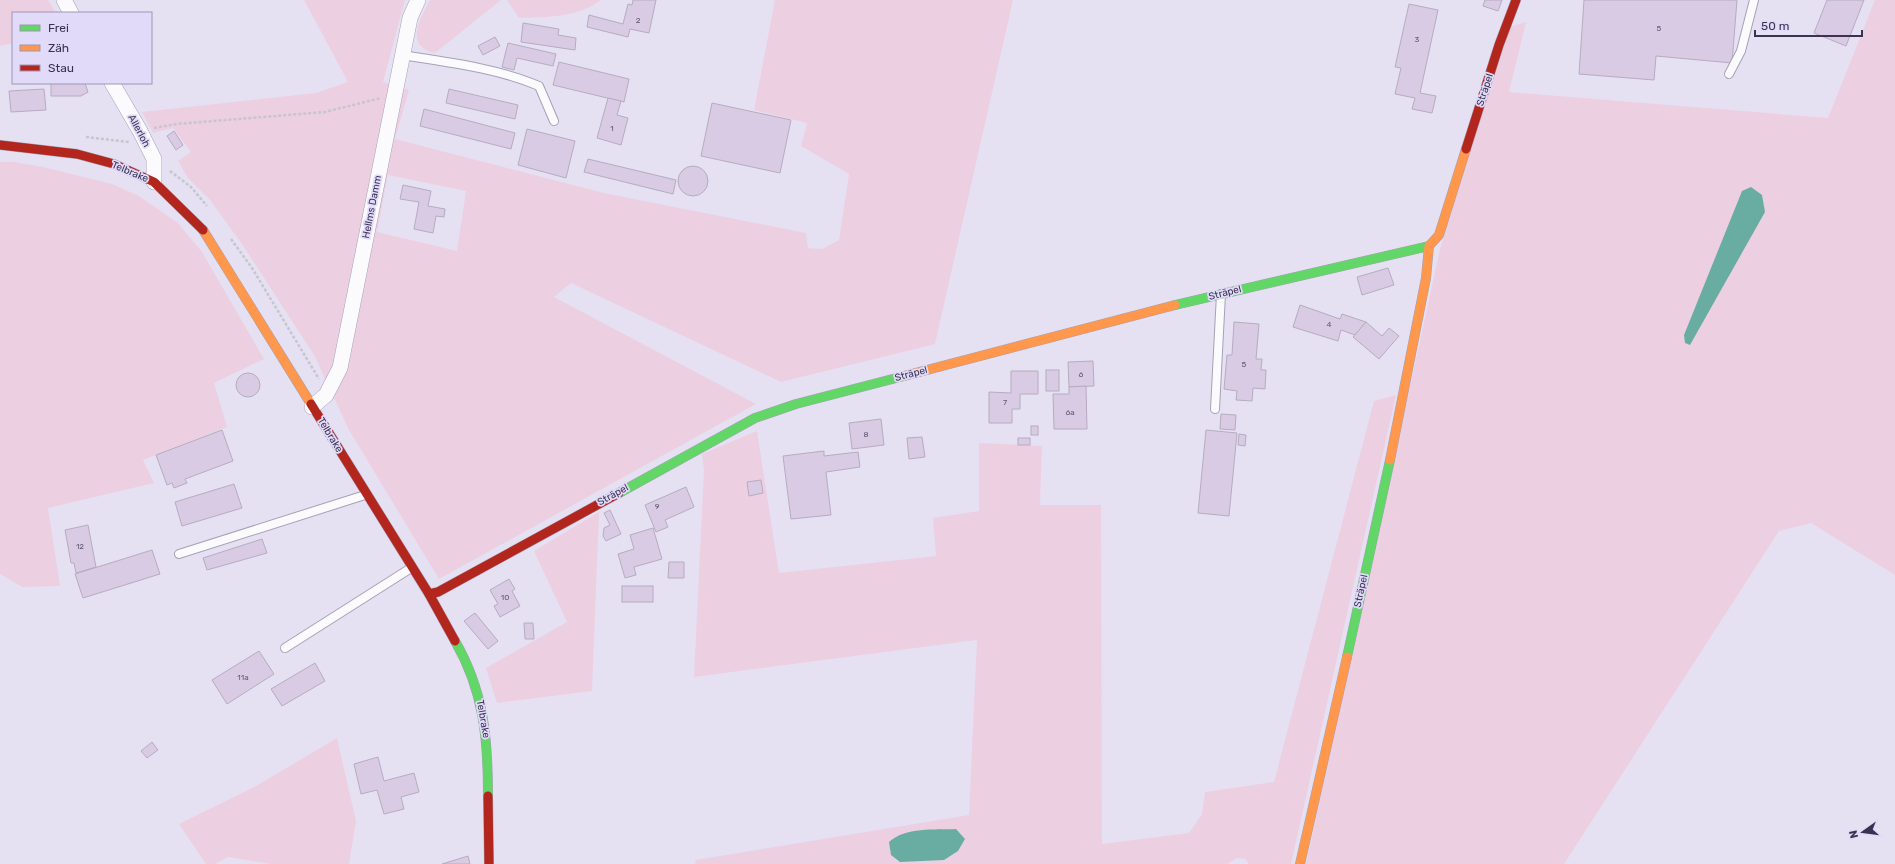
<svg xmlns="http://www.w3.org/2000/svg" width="1895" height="864" font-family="Rubik,sans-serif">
  <rect width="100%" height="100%" fill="#e5e1f2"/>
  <!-- green -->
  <g fill="#edcfe2" fill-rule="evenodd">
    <path d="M 0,0 L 48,0 L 56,13 L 13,13 L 13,43 L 0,46 Z"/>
    <path d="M 304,0 L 405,0 L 383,82 L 409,90 L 395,139 L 604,193 L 806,233 L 808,248 L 822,249 L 839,240 L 849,174 L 801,146 L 807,123 L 754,110 L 775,0 L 1013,0 L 935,344 L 781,382 L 571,283 L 554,297 L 756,404 L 439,579 L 349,430 L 314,355 L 242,244 L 210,200 L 188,178 L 178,161 L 191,152 L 173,128 L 153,133 L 142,112 L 316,93 L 348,82 ZM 388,175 L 466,191 L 457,251 L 377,232 Z"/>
    <path d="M 430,0 L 501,0 L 435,53 C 404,46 420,19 430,0 Z"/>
    <path d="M 507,0 L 601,0 C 577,18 547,17 519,18 Z"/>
    <path d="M 1875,0 L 1895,0 L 1895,575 L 1811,523 L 1779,531 L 1564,864 L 1306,864 L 1440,249 L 1509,27 L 1526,22 L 1509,92 L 1828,118 ZM 1742,191 L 1698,330 L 1690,344 L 1684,335 Z"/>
    <path d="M 0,162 L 14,162 L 43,167 L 112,184 L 139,196 L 178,223 L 202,252 L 264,359 L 214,383 L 227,427 L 143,460 L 154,483 L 48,508 L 60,586 L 22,587 L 0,574 Z"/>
    <path d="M 1396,395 L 1291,864 L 1249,864 L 1245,859 L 1237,858 L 1227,864 L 695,864 L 696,860 L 969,815 L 977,640 L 694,677 L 704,470 L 702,454 L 757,431 L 779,573 L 936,556 L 933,518 L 979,511 L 979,443 L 1042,446 L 1040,505 L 1101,505 L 1102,844 L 1189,833 L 1202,814 L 1205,792 L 1274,782 L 1374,401 ZM 956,829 L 944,860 L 924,860 L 910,832 Z"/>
    <path d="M 599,512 L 592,691 L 497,703 L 486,668 L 567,622 L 534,551 Z"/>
    <path d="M 337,738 L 356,821 L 349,864 L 271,864 L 228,857 L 215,864 L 206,864 L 179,824 L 256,786 Z"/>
  </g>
  <!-- water -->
  <g fill="#69aca2">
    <path d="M 1751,187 L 1762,195 L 1765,212 L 1690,345 L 1685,343 L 1684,335 L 1742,191 Z"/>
    <path d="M 956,829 L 965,839 L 958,851 L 944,860 L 900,862 L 891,855 L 889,842 C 905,827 935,830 956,829 Z"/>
  </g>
  <!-- building -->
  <g fill="#d8cbe3" stroke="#b6acc0">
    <path d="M 633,0 L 656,0 L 649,33 L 630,29 L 628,37 L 587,27 L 589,15 L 623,24 L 628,4 L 632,5 Z"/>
    <path d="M 1485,0 L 1502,0 L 1498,11 L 1483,6 Z"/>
    <path d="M 1584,0 L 1737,0 L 1732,63 L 1656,56 L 1654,80 L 1579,74 Z"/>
    <path d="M 1827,0 L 1864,0 L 1846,46 L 1814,33 Z"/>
    <path d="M 1409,4 L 1438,10 L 1420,93 L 1436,96 L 1432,113 L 1412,109 L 1415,98 L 1395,94 L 1401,68 L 1395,67 Z"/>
    <path d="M 523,23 L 559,29 L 558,35 L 576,38 L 575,50 L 521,42 Z"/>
    <path d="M 495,37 L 500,46 L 483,55 L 478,46 Z"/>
    <path d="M 508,43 L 556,54 L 553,66 L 517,58 L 514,70 L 502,67 Z"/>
    <path d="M 559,62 L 629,79 L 624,102 L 553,85 Z"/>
    <path d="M 51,83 L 85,83 L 88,92 L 81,96 L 51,96 Z"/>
    <path d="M 44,89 L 46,110 L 11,112 L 9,91 Z"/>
    <path d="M 449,89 L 518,105 L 515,119 L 446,103 Z"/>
    <path d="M 608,98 L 621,101 L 617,115 L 628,118 L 621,145 L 597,138 Z"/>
    <path d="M 712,103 L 791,120 L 780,173 L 701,156 Z"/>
    <path d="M 424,109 L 515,133 L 511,149 L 420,126 Z"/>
    <path d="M 527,129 L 575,141 L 566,178 L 518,165 Z"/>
    <path d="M 174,131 L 183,145 L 176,150 L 167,136 Z"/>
    <path d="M 588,159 L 676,180 L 673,194 L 584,172 Z"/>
    <circle cx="693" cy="181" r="15"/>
    <path d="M 403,185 L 431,191 L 428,206 L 445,209 L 444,217 L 436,216 L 433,233 L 414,229 L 419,202 L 400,199 Z"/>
    <path d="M 1388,268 L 1394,285 L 1362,295 L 1357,277 Z"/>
    <path d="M 1300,305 L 1340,319 L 1342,314 L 1366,322 L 1355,335 L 1341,330 L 1338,341 L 1293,327 Z"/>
    <path d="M 1234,322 L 1259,324 L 1256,359 L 1262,359 L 1261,370 L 1266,370 L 1265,389 L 1253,388 L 1252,401 L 1236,400 L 1237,391 L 1224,389 L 1227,355 L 1232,355 Z"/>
    <path d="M 1366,322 L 1382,336 L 1389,328 L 1399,336 L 1379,359 L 1353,337 Z"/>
    <path d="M 1093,361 L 1094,386 L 1069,387 L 1068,362 Z"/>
    <rect x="1046" y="370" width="13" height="21"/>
    <path d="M 1011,371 L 1038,371 L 1038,394 L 1020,394 L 1020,409 L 1012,409 L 1012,423 L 989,423 L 989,392 L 1011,393 Z"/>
    <circle cx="248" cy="385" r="12"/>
    <path d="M 1086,386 L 1087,429 L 1054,429 L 1053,394 L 1069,394 L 1069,387 Z"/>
    <path d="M 1221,414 L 1236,415 L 1235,430 L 1220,429 Z"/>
    <path d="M 881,419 L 884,445 L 852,449 L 849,423 Z"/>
    <rect x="1031" y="426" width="7" height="9"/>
    <path d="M 222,430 L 233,461 L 185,479 L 187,483 L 174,488 L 172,483 L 167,485 L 156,455 Z"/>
    <path d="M 1206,430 L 1237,433 L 1229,516 L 1198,513 Z"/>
    <path d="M 1239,434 L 1246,435 L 1245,446 L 1238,445 Z"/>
    <path d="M 922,437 L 925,457 L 909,459 L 907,438 Z"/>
    <rect x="1018" y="438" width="12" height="7"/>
    <path d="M 824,451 L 824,456 L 858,452 L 860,467 L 826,472 L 831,515 L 791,519 L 783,456 Z"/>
    <path d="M 761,480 L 763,493 L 749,496 L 747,482 Z"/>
    <path d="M 234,484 L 242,508 L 182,526 L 175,502 Z"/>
    <path d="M 686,487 L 694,507 L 665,520 L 668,527 L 656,532 L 645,505 Z"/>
    <path d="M 610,510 L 621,534 L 606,541 L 603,536 L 604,528 L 610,525 L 604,513 Z"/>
    <path d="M 88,525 L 96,567 L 76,573 L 74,563 L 71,563 L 65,530 Z"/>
    <path d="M 653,528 L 662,559 L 634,567 L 636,575 L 625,578 L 618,554 L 634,549 L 630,535 Z"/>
    <path d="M 262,539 L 267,553 L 207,570 L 203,558 Z"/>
    <path d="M 152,550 L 160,574 L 83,598 L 75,574 Z"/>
    <path d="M 669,562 L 684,562 L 684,578 L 668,578 Z"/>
    <path d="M 509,579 L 515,589 L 512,591 L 520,606 L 500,617 L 494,606 L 498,604 L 490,590 Z"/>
    <rect x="622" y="586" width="31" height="16"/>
    <path d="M 475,613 L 498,641 L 488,649 L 464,621 Z"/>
    <path d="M 524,623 L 533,623 L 534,639 L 525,639 Z"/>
    <path d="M 259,651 L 274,674 L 227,704 L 212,680 Z"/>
    <path d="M 315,663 L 325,681 L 282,706 L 271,689 Z"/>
    <path d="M 152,742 L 158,750 L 147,758 L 141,751 Z"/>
    <path d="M 378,757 L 384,781 L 414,773 L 419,792 L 401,797 L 404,809 L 384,814 L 377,790 L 361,794 L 354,764 Z"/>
    <path d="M 468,856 L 470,864 L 442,864 Z"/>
  </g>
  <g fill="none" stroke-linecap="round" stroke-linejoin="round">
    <!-- lane casing -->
    <g stroke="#a6a1b6" stroke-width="10">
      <g id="lane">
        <path d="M 402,55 C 447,62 497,68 539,86 L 554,121"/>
        <path d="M 1729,74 L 1741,51 L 1754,0"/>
        <path d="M 1215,409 L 1221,294"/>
        <path d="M 179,554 L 365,495"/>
        <path d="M 285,648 L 411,568"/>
      </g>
    </g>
    <!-- street casing -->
    <g stroke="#a6a1b6" stroke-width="16">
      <g id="street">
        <path d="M 64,0 L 71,13"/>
        <path d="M 112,83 L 140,131 L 154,159 L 154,182"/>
        <path d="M 312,407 L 326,395 L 340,368 L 410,18 L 418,0"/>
      </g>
    </g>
    <!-- fast casing -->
    <g stroke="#a6a1b6" stroke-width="10">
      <g id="fast">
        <path d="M 1175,305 L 1429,246"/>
        <path d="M 619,493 L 755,418 L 796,404 L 904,376"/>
        <path d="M 455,641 C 484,691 488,739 488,796"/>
        <path d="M 1347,657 L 1390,460"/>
      </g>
    </g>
    <!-- slow casing -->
    <g stroke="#a6a1b6" stroke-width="10">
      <g id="slow">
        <path d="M 203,230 L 311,404"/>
        <path d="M 904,376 L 1175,305"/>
        <path d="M 1390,460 L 1426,278 L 1429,246 L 1439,235 L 1466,149"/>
        <path d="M 1300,864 L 1347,657"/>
      </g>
    </g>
    <!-- jam casing -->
    <g stroke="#a6a1b6" stroke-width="10">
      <g id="jam">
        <path d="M 0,145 L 77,154 L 114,164 L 154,182 L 203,230"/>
        <path d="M 1466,149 L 1499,45 L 1516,0"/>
        <path d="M 311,404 L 429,594 L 455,641"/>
        <path d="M 429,594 L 438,592 L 619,493"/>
        <path d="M 488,796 L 489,864"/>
      </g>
    </g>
    <!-- path -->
    <g stroke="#c7c5cd" stroke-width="2.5" stroke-dasharray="3 2" stroke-linecap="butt">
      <path d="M 154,128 L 176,124 L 325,112 L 381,98"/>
      <path d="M 86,137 L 129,142"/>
      <path d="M 170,171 L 191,187 L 207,206"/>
      <path d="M 231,239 L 252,268 L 319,379"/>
    </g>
    <!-- lane -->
    <use href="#lane" stroke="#fbfafd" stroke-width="8"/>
    <!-- street -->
    <use href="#street" stroke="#fbfafd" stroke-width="15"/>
    <!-- fast -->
    <use href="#fast" stroke="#63d668" stroke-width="9"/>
    <!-- slow -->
    <use href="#slow" stroke="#ff974d" stroke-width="9"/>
    <!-- jam -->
    <use href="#jam" stroke="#b3261e" stroke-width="9"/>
  </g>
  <g text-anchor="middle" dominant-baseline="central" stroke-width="3.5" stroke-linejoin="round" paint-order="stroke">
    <!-- number labels -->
    <g font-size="8" fill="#625976">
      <text x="638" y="20">2</text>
      <text x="1659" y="28">5</text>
      <text x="1417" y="39">3</text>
      <text x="612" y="128">1</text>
      <text x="1329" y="324">4</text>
      <text x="1244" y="364">5</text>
      <text x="1081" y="374">6</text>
      <text x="1005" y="402">7</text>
      <text x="1070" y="412">6a</text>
      <text x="866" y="434">8</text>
      <text x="657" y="506">9</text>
      <text x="80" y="546">12</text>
      <text x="505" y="597">10</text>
      <text x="243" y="677">11a</text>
    </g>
    <!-- street labels -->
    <g font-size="10" fill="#393250" stroke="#e1daf9">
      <text transform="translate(1485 90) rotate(-72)">Sträpel</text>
      <text transform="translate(139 131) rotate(62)">Allerloh</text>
      <text transform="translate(130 172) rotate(23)">Telbrake</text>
      <text transform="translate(372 207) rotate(-79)">Hellms Damm</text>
      <text transform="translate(1225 293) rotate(-14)">Sträpel</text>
      <text transform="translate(911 374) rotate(-15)">Sträpel</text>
      <text transform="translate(330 435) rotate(59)">Telbrake</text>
      <text transform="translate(613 495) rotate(-29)">Sträpel</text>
      <text transform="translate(1361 591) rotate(-78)">Sträpel</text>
      <text transform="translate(483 719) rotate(80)">Telbrake</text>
    </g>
  </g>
  <!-- legend -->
  <rect x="12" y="12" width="140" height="72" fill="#e1daf9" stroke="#9e97b5"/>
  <rect x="20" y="25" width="20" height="6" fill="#63d668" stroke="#9e97b5"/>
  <text x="48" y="32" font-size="12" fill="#393250">Frei</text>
  <rect x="20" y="45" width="20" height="6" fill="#ff974d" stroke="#9e97b5"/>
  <text x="48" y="52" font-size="12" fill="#393250">Zäh</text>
  <rect x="20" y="65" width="20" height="6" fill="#b3261e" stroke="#9e97b5"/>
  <text x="48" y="72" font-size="12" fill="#393250">Stau</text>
  <!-- north arrow -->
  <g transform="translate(1863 832) rotate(256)" stroke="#e1daf9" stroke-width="3" paint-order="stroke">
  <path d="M0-3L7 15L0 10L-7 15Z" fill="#393250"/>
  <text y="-6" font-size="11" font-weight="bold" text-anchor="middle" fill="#393250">N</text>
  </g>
  <!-- scale -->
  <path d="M1755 30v6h107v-6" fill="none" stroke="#393250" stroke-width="2"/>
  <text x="1761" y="30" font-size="12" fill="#393250" stroke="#e1daf9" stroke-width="3" paint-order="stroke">50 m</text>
</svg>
